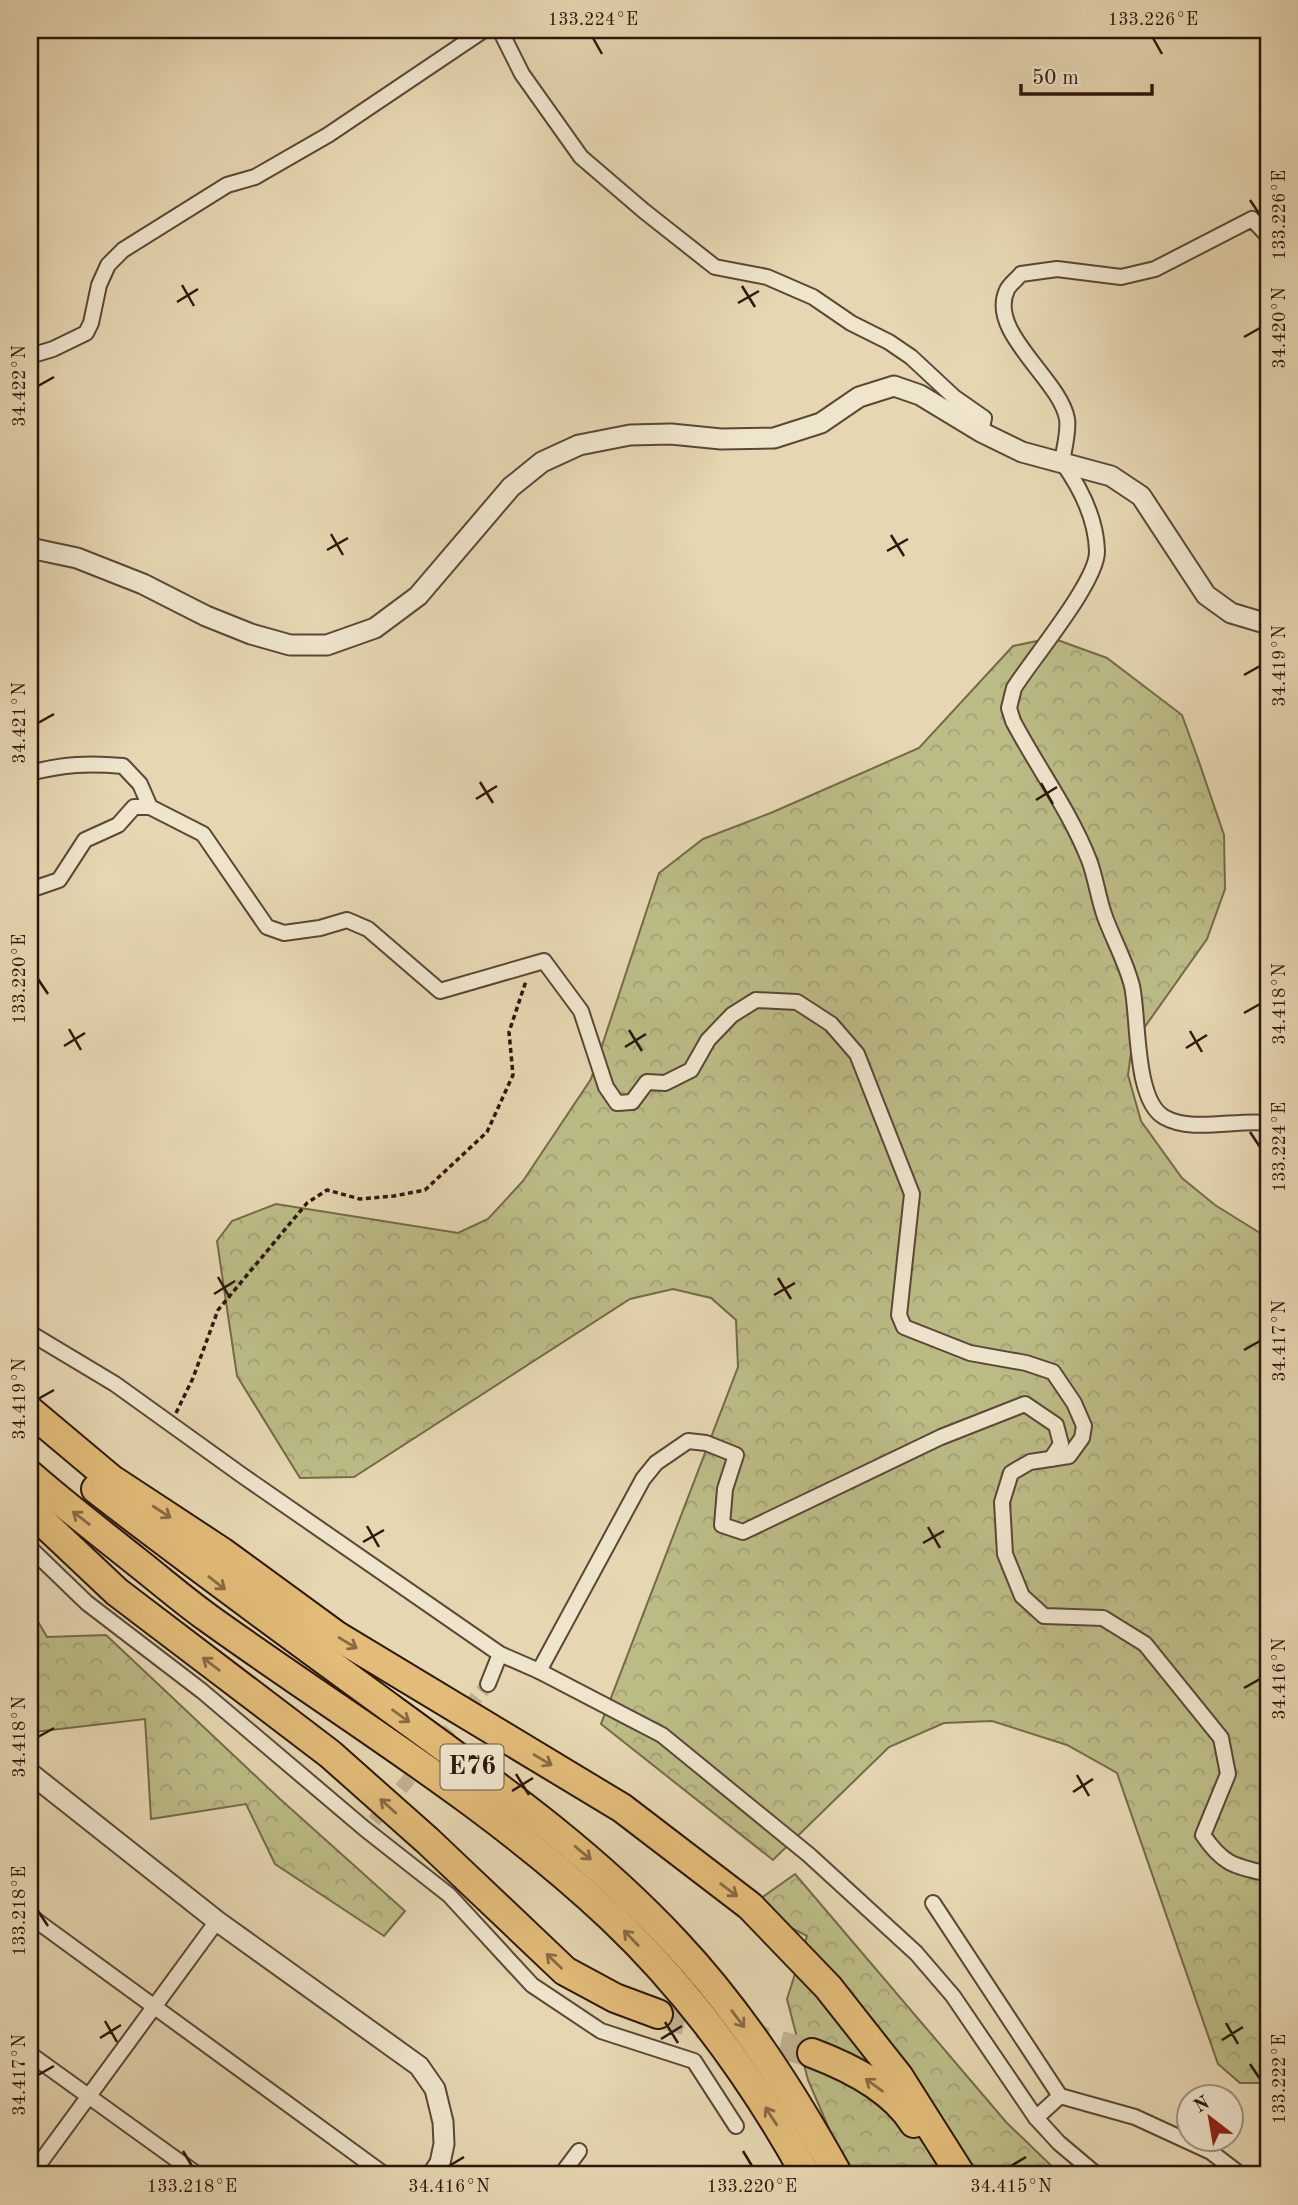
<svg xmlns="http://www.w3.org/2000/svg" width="1298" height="2205" font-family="'Old Standard TT',serif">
  <defs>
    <pattern id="forest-crowns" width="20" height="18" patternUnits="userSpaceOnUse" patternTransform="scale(1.75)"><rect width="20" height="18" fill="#bcbc87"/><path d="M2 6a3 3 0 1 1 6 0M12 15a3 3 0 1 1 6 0" fill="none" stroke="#a2a173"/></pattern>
  </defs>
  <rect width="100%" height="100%" fill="#e6d7b2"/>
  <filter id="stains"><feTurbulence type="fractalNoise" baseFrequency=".00286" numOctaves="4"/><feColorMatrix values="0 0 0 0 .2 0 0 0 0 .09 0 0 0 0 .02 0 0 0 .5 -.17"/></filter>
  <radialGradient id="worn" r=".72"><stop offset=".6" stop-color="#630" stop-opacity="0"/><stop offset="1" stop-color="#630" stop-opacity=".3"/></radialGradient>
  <!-- forest -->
  <g fill="url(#forest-crowns)" stroke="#746a4a" stroke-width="2">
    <path d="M 1052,638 L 1107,658 L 1182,715 L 1198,759 L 1224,835 L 1225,889 L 1207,939 L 1132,1045 L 1128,1075 L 1141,1121 L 1182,1178 L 1215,1205 L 1268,1238 L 1267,2083 L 1240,2083 L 1218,2064 L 1117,1773 L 1067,1745 L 992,1721 L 944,1723 L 889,1747 L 773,1860 L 601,1724 L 738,1367 L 736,1320 L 711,1298 L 673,1289 L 630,1299 L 354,1477 L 300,1478 L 237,1376 L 217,1241 L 232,1221 L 276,1204 L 458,1233 L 488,1219 L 523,1181 L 591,1079 L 659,873 L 703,839 L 773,812 L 919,748 L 1013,646 Z"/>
    <path d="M 30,1608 L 47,1637 L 106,1635 L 280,1799 L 405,1911 L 384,1936 L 275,1864 L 246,1804 L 151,1819 L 145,1719 L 34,1732 L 30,1730 Z"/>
    <path d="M 795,1874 L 1006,2122 L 1061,2175 L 849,2175 L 808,2080 L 787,1999 L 807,1936 L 750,1906 Z"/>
  </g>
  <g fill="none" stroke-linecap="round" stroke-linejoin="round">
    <!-- minor-tunnel -->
    <path stroke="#c1b191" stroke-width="14" stroke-dasharray="14 7" stroke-linecap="butt" d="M 374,1821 L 488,1684"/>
    <!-- motorway-tunnel -->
    <path stroke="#c1b191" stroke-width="28" stroke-dasharray="28 14" stroke-linecap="butt" d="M 658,2014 L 812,2053"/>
    <!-- minor casing -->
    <g stroke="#5b4736" stroke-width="18">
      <g id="minor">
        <path d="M 500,30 L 522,74 L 581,157 L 644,211 L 715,267 L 767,277 L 813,297 L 851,323 L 889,342 L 911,357 L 954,397 L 984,418 L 981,432"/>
        <path d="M 1268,236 L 1252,219 L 1155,269 L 1121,277 L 1057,269 L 1021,274 C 1017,279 1009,285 1007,290 C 987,332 1060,379 1067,419 C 1069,431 1064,449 1062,462 C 1080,487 1096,519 1097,551 C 1098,581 1032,659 1014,688 L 1009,708 L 1013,721 C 1037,767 1070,811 1089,860 C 1096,878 1098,898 1105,917 C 1113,939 1126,962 1132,986 C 1139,1017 1134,1100 1164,1117 C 1191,1133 1237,1119 1268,1123"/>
        <path d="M 30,356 L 53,349 L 86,333 L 91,323 L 99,285 L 108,265 L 123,250 L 227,185 L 255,177 L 328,135 L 484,30"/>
        <path d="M 30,773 C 64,764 89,763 123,766 L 140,784 L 150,807 L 203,834 L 267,927 L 284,933 L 320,928 L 347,920 L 368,929 L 440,991 L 544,961 L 581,1011 L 606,1087 L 617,1103 L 632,1102 L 647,1082 L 665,1083 L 691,1070 L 708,1040 L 732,1015 L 756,1000 L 797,1002 L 831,1024 L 857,1054 L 912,1194 L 899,1315 L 904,1327 L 970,1353 L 1026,1363 L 1053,1372 L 1074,1403 L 1084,1426 L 1082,1438 L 1069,1456 L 1030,1462 L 1011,1473 L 1002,1502 L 1005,1554 L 1022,1596 L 1044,1616 L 1103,1618 L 1145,1644 L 1221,1738 L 1228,1774 L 1203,1835 C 1222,1863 1233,1866 1264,1873 L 1268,1871"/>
        <path d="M 30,894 L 33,889 L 59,880 L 85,840 L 118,825 L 134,807 L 150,807"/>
        <path d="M 30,1333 L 115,1384 L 243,1476 L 500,1654 L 539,1671 L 662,1735 L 809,1855 L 916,1953 L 953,1996 L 1036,2118 L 1059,2143 L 1097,2175"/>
        <path d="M 30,1548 L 87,1603 L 202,1691 L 365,1829 L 449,1895 L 532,1985 L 601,2031 L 694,2061 L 736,2126"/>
        <path d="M 539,1671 L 643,1479 L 656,1463 L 688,1441 L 706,1443 L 736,1455 L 725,1489 L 722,1525 L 743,1532 L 941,1437 L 1025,1404 L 1056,1425 L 1061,1444 L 1051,1459"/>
        <path d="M 488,1684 L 500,1654"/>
        <path d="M 933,1903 L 1060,2096"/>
        <path d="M 30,1916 L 385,2175"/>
        <path d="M 30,2054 L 198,2175"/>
        <path d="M 1036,2118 L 1060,2096 L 1135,2117 L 1211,2152 L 1241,2175"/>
        <path d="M 31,2175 L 217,1921"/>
        <path d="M 561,2175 L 579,2151"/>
      </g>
    </g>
    <!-- tertiary casing -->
    <g stroke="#5b4736" stroke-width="23">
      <g id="tertiary">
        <path d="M 30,548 L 77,558 L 143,584 L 206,616 L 251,634 L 290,645 L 327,645 L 375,628 L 418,596 L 511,487 L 542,462 L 579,445 L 630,435 L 671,434 L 721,439 L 774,438 L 821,423 L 859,397 L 894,386 L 920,395 L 981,432 L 1022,452 L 1111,476 L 1141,496 L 1206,595 L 1231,613 L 1268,624"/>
        <path d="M 30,1773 L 217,1921 L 419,2066 L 435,2089 L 443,2122 L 444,2144 L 440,2163 L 432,2175"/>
      </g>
    </g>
    <!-- motorway casing -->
    <g stroke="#2d170c" stroke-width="32">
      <g id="motorway">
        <path d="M 30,1411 L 111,1479 L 222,1552 L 337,1636 L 622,1808 L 750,1906 L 828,1987 L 899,2077 L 961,2175"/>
        <path d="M 30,1475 C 64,1505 101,1533 137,1562 C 160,1580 183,1600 208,1618 C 344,1716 489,1802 612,1918 C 690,1992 754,2081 806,2175"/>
        <path d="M 96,1489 C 194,1565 293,1637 393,1710 C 493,1783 590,1851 675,1942 C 740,2011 792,2092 838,2175"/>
        <path d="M 30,1510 L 117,1592 L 330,1754 L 428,1841 L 565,1971 L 615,1998 L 658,2014"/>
        <path d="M 812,2053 C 849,2067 892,2088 914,2123"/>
      </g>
    </g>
    <!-- path -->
    <path stroke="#2d170c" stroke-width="3.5" stroke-dasharray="5 3.5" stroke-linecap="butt" d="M 176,1413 L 193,1378 L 218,1310 L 307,1203 L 327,1190 L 360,1199 L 394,1196 L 425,1190 L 487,1132 L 513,1075 L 509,1032 L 526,981"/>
    <!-- minor -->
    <use href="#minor" stroke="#efe5cd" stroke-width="14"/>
    <!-- tertiary -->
    <use href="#tertiary" stroke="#efe5cd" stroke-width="19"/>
    <!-- motorway -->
    <use href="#motorway" stroke="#e3bc79" stroke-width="28"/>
  </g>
  <!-- one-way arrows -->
  <defs><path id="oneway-shaft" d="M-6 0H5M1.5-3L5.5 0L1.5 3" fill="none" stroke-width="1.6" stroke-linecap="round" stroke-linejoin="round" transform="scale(1.75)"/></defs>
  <g stroke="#886a42">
    <use href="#oneway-shaft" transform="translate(162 1512) rotate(33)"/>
    <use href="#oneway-shaft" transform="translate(81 1518) rotate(-142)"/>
    <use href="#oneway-shaft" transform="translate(217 1583) rotate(38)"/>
    <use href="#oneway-shaft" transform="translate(348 1643) rotate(31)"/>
    <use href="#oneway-shaft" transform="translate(211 1664) rotate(-143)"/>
    <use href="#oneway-shaft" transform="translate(401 1716) rotate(36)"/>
    <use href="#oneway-shaft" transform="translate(543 1760) rotate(31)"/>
    <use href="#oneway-shaft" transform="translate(388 1806) rotate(-138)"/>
    <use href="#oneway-shaft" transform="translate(583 1853) rotate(40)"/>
    <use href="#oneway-shaft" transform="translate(729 1890) rotate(37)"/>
    <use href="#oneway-shaft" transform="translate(631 1938) rotate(-134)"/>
    <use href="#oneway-shaft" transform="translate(554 1961) rotate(-136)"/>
    <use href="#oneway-shaft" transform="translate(738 2019) rotate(53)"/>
    <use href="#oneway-shaft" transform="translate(874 2085) rotate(-144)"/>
    <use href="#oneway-shaft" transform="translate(771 2116) rotate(-123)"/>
  </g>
  <!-- ticks -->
  <path fill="none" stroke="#2d170c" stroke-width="2.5" d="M 593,38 L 602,54M 1153,38 L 1162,54M 1250,200 L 1260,215M 182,285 L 194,306M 742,286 L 755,307M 177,302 L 198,289M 738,303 L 759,291M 1244,337 L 1260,328M 38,386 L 54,377M 331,534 L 343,555M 891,535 L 904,556M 327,550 L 348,538M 887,551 L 908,539M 1244,675 L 1260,666M 38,723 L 54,714M 480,782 L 493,803M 1041,783 L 1053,804M 476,799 L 497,786M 1036,800 L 1057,787M 38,979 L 48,994M 1244,1013 L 1260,1004M 69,1029 L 81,1050M 629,1030 L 642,1051M 1190,1031 L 1202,1052M 64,1046 L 85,1033M 625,1047 L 646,1034M 1186,1048 L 1207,1035M 1250,1132 L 1260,1147M 218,1277 L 230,1298M 778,1278 L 791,1299M 214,1294 L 235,1281M 774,1295 L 795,1283M 1244,1350 L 1260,1341M 38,1399 L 54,1390M 367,1526 L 379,1547M 928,1527 L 940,1548M 363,1542 L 384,1530M 923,1543 L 944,1531M 1244,1688 L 1260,1679M 38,1737 L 54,1728M 516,1774 L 529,1795M 1077,1775 L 1089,1796M 512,1791 L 533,1778M 1073,1792 L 1093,1779M 38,1911 L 48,1926M 105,2021 L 117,2042M 665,2022 L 678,2043M 1226,2023 L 1238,2044M 100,2038 L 121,2025M 661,2039 L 682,2026M 1222,2040 L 1243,2027M 1250,2064 L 1260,2079M 38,2075 L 54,2066M 183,2151 L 192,2166M 743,2151 L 752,2166M 449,2166 L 464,2157M 1011,2166 L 1026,2157"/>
  <g text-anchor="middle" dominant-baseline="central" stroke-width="6" stroke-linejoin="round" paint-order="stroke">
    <!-- shield labels -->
    <rect fill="#efe5cd" stroke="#675546" stroke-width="2" x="440.5" y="1744.5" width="63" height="45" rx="5"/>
    <g font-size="26" font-weight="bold" fill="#2d170c">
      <text x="472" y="1767">E76</text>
    </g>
  </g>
  <!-- margin -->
  <rect width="1298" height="2205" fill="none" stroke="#e6d7b2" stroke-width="77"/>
  <!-- north arrow -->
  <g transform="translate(1210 2118) rotate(329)"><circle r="33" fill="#efe5cd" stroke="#a19380" stroke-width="2"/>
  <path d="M0-5L12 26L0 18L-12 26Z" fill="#8f2418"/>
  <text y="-10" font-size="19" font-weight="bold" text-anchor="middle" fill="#2d170c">N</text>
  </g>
  <!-- scale -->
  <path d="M1021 84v10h131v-10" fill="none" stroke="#2d170c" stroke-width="3.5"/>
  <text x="1032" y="84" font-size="21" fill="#2d170c" stroke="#efe5cd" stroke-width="5" paint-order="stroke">50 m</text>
  <rect x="38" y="38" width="1222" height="2128" fill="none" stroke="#2d170c" stroke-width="2.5"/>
  <g font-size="18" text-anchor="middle" fill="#2d170c">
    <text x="593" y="25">133.224°E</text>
    <text x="1153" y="25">133.226°E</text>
    <text transform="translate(1279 215) rotate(-90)" y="6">133.226°E</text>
    <text transform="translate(1279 328) rotate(-90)" y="6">34.420°N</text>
    <text transform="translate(19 386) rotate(-90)" y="6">34.422°N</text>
    <text transform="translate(1279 666) rotate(-90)" y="6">34.419°N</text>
    <text transform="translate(19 723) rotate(-90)" y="6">34.421°N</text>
    <text transform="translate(19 979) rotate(-90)" y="6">133.220°E</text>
    <text transform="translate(1279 1004) rotate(-90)" y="6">34.418°N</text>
    <text transform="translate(1279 1147) rotate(-90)" y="6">133.224°E</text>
    <text transform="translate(1279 1341) rotate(-90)" y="6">34.417°N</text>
    <text transform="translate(19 1399) rotate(-90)" y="6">34.419°N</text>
    <text transform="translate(1279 1679) rotate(-90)" y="6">34.416°N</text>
    <text transform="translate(19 1737) rotate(-90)" y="6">34.418°N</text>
    <text transform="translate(19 1911) rotate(-90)" y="6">133.218°E</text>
    <text transform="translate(19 2075) rotate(-90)" y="6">34.417°N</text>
    <text transform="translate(1279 2079) rotate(-90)" y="6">133.222°E</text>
    <text x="192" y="2192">133.218°E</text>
    <text x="449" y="2192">34.416°N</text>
    <text x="752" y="2192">133.220°E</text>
    <text x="1011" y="2192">34.415°N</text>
  </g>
  <rect width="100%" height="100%" filter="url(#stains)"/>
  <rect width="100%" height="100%" fill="url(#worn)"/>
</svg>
